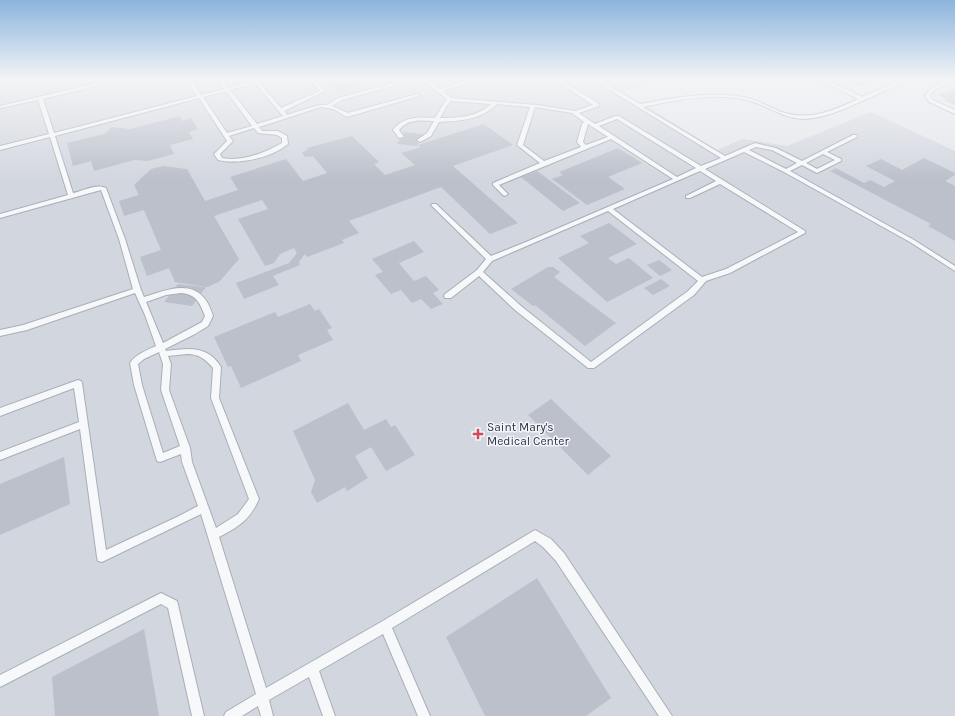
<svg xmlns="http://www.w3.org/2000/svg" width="955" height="716" font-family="Karla,sans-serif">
  <rect width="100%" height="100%" fill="#e4e7ec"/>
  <!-- built -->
  <path fill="#d2d6de" d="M 0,79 L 657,79 L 624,92 L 717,150 L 743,139 L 787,146 L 871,112 L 955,151 L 955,716 L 0,716 Z"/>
  <!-- building -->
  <g fill="#bbc0ca">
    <path d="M 325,79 L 380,79 L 380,80 L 338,92 Z"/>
    <path d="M 873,79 L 874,80 L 860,87 L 849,83 L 853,81 L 849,80 Z"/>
    <path d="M 955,88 L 955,105 L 943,100 L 947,99 L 938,95 Z"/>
    <path d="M 180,116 L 182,121 L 191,118 L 198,129 L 189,132 L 193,139 L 170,145 L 174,154 L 147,161 L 134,160 L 94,171 L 91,161 L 73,166 L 67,143 L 104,134 L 112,127 L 130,129 Z"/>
    <path d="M 484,124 L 513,145 L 453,166 L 518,223 L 490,234 L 441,187 L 349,221 L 359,233 L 342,240 L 344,243 L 307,257 L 305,254 L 299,262 L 300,265 L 273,276 L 279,285 L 244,299 L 236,283 L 289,263 L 297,253 L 294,248 L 280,254 L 274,263 L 265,266 L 238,219 L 268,209 L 262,200 L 214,216 L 239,259 L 219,282 L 207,287 L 175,282 L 169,268 L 147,276 L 140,257 L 161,250 L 144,210 L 124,216 L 119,201 L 139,195 L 134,185 L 151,169 L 163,166 L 187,169 L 205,201 L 238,190 L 230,177 L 286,159 L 303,181 L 327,173 L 313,156 L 305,157 L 302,152 L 308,150 L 307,148 L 352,136 L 379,162 L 374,164 L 385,175 L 415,165 L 401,153 L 421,147 L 418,145 Z"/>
    <path d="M 404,132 L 423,134 L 417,146 L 397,144 Z"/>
    <path d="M 618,148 L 642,163 L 608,177 L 625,189 L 587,205 L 552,179 L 563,175 L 559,172 Z"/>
    <path d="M 924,158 L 955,173 L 955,175 L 945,181 L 955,186 L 955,241 L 928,226 L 931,224 L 830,171 L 836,168 L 864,183 L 870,180 L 884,187 L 895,181 L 866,166 L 881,159 L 902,170 Z"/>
    <path d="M 537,171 L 580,203 L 563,211 L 521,177 Z"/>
    <path d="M 609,223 L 637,244 L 608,258 L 616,264 L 629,258 L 653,278 L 607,302 L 558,258 L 589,243 L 580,236 Z"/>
    <path d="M 414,241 L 424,252 L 399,263 L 414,281 L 426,276 L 439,290 L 433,293 L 443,304 L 431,309 L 421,299 L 412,303 L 401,290 L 391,294 L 375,275 L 383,272 L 372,259 Z"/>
    <path d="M 659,260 L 672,270 L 660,276 L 647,265 Z"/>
    <path d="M 548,267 L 553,267 L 560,272 L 554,277 L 616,323 L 585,346 L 535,305 L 533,306 L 511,289 Z"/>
    <path d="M 661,279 L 670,286 L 653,295 L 644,288 Z"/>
    <path d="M 178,284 L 206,287 L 192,306 L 164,302 Z"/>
    <path d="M 310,304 L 315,311 L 319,309 L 332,328 L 327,330 L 333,340 L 298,355 L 301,361 L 241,388 L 231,366 L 228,367 L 214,337 L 275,312 L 278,317 Z"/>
    <path d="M 551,399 L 611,456 L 588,475 L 528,415 Z"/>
    <path d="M 348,403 L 364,430 L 386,419 L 391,427 L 395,425 L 415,455 L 386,471 L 371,447 L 355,456 L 368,478 L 347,491 L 345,487 L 317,503 L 311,492 L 315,480 L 293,431 Z"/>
    <path d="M 64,457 L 70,504 L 0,535 L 0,484 Z"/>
    <path d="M 537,578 L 611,698 L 586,716 L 485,716 L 446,637 Z"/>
    <path d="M 144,629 L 159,716 L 55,716 L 52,677 Z"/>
  </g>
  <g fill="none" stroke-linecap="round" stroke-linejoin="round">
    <!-- lane casing -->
    <g stroke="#a9aeb7" stroke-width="2">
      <g id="lane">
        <path d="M 115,79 L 125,79 L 43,99 L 54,133 L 197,96 L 186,79 L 191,79 L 201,95 L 224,89 L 217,79 L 222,79 L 228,88 L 253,81 L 252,79 L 269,79 L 259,82 L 281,108 L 320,91 L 310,79 L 315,79 L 325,91 L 284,111 L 287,114 L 284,116 L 282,115 L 255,83 L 230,90 L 257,124 L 319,105 L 327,105 L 338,98 L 409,79 L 418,79 L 342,100 L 332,106 L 348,113 L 417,94 L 419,94 L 419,96 L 347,117 L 333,109 L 321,107 L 259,127 L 262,131 L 278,131 L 287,136 L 288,144 C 271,158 239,165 218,160 L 214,154 L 227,141 L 199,98 L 55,136 L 73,193 C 82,191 98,183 106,188 L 125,239 L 141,290 L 144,297 C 163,291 190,279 205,299 C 209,304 211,310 213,316 L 208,326 L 195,334 L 165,349 L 166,351 C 188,348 208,345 221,367 L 219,398 L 259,499 C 250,520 238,527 219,537 L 266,688 L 381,622 L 535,530 L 551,539 L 564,553 L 672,716 L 659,716 L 556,561 L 543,547 L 535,541 L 392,628 L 430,716 L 418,716 L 383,634 L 319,671 L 335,716 L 323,716 L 309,677 L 269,700 L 273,716 L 261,716 L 258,706 L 242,716 L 224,716 L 226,712 L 256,694 L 201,514 L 102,562 L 98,561 L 97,557 L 80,429 L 0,460 L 0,452 L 79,422 L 74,388 L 0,416 L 0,408 L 78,380 L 81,381 L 82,383 L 106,550 L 177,517 L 198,506 L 182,462 L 181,454 L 160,462 L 157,461 L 134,385 L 130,363 C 136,354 147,350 156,346 L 145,315 L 135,293 L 27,330 L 0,336 L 0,330 L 23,325 L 133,289 L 119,239 L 101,190 L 0,218 L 0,214 L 68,195 L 50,137 L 0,150 L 0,146 L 49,134 L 38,100 L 0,108 L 0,106 ZM 226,91 L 252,126 L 227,133 L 203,97 ZM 254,128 L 258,133 L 277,135 L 282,138 L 282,143 C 264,153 243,162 222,158 L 220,154 L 233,141 L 229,136 ZM 181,293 C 196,294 200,303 205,316 L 202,322 L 163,343 L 146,302 L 166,295 ZM 159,352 L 163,364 L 161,390 L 180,446 L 163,453 L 142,385 L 138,364 L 144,359 ZM 187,354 C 199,354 205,359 213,368 L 211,398 L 249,499 L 238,514 L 216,528 L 192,462 L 190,448 L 169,390 L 171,364 L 168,356 Z"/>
        <path d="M 422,79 L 428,79 L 440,89 L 472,79 L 481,79 L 443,91 L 451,98 L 537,105 L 575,111 L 593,105 L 554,79 L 560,79 L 599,104 L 599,106 L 579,113 L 595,124 L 615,116 L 619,116 L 701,166 L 721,158 L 592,79 L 598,79 L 640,104 C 673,98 708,91 743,97 C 756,99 767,106 779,111 C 807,122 833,111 858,99 L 818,79 L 825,79 L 862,97 L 903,79 L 910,79 C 899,86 886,90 874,96 C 852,105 829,118 804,119 C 783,119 767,105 747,100 C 714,92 676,100 643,107 L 725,156 L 755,143 L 776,148 L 802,161 L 853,135 L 857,135 L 857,137 L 827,152 L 841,159 L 841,161 L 817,173 L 802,165 L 790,171 L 914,240 L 955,266 L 955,271 L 910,242 L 784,172 L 744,152 L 705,169 L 805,231 L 805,233 L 730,273 L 706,281 L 694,295 L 594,368 L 588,368 L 515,310 L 479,276 L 451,298 L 445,298 L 444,296 L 445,294 L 477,270 L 486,259 L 431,205 L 432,204 L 436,204 L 491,256 L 526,242 L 673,179 L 611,139 L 499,185 L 508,194 L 505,196 L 503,195 L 493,185 L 493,183 L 540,163 L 517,145 L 530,107 L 497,104 C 481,120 460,121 439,122 L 431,136 L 420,142 L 417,140 L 427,133 L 434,121 C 421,120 407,119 399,130 L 404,137 L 399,138 L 393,130 C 403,116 420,117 435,118 L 444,103 L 447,99 ZM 451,101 L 491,104 C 478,117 458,118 440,118 L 448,104 ZM 535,107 L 572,113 L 584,122 L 582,124 L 577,142 L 581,147 L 544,161 L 523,145 ZM 617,119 L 696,168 L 677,177 L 599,126 ZM 588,124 L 608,137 L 586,145 L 583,142 ZM 756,147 L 772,150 L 797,163 L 786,169 L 749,150 ZM 823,154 L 835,160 L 817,169 L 806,163 ZM 700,171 L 716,181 L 686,196 L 686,198 L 690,198 L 720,184 L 798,232 L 726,269 L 702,277 L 613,209 ZM 608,211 L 698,281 L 688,291 L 591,362 L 521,306 L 483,272 L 492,261 Z"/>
        <path d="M 949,79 L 955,80 L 935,90 L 930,95 L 933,100 L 955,110 L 955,114 L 929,102 L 925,95 L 931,88 Z"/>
        <path d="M 161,593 L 177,601 L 178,605 L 204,716 L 192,716 L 168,608 L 161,604 L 0,687 L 0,675 Z"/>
      </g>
    </g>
    <!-- lane -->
    <use href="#lane" fill="#f7f8fa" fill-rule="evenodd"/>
  </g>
  <!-- sky -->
  <linearGradient id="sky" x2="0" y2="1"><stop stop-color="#8bb4dd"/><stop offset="0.44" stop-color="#f3f4f6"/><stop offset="1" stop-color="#f3f4f6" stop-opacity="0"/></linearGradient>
  <rect width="955" height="180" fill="url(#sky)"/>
  <!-- markers -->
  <path fill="#d1495b" stroke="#f4f6f9" stroke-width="1.5" d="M476 428h4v4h4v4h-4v4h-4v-4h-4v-4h4z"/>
  <g text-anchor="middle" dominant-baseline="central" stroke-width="3" stroke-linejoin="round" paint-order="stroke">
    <!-- poi labels -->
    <g font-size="12" fill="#2b3445" stroke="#f4f6f9" text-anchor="start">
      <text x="487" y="427">Saint Mary's<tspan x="487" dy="14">Medical Center</tspan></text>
    </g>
  </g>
</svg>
